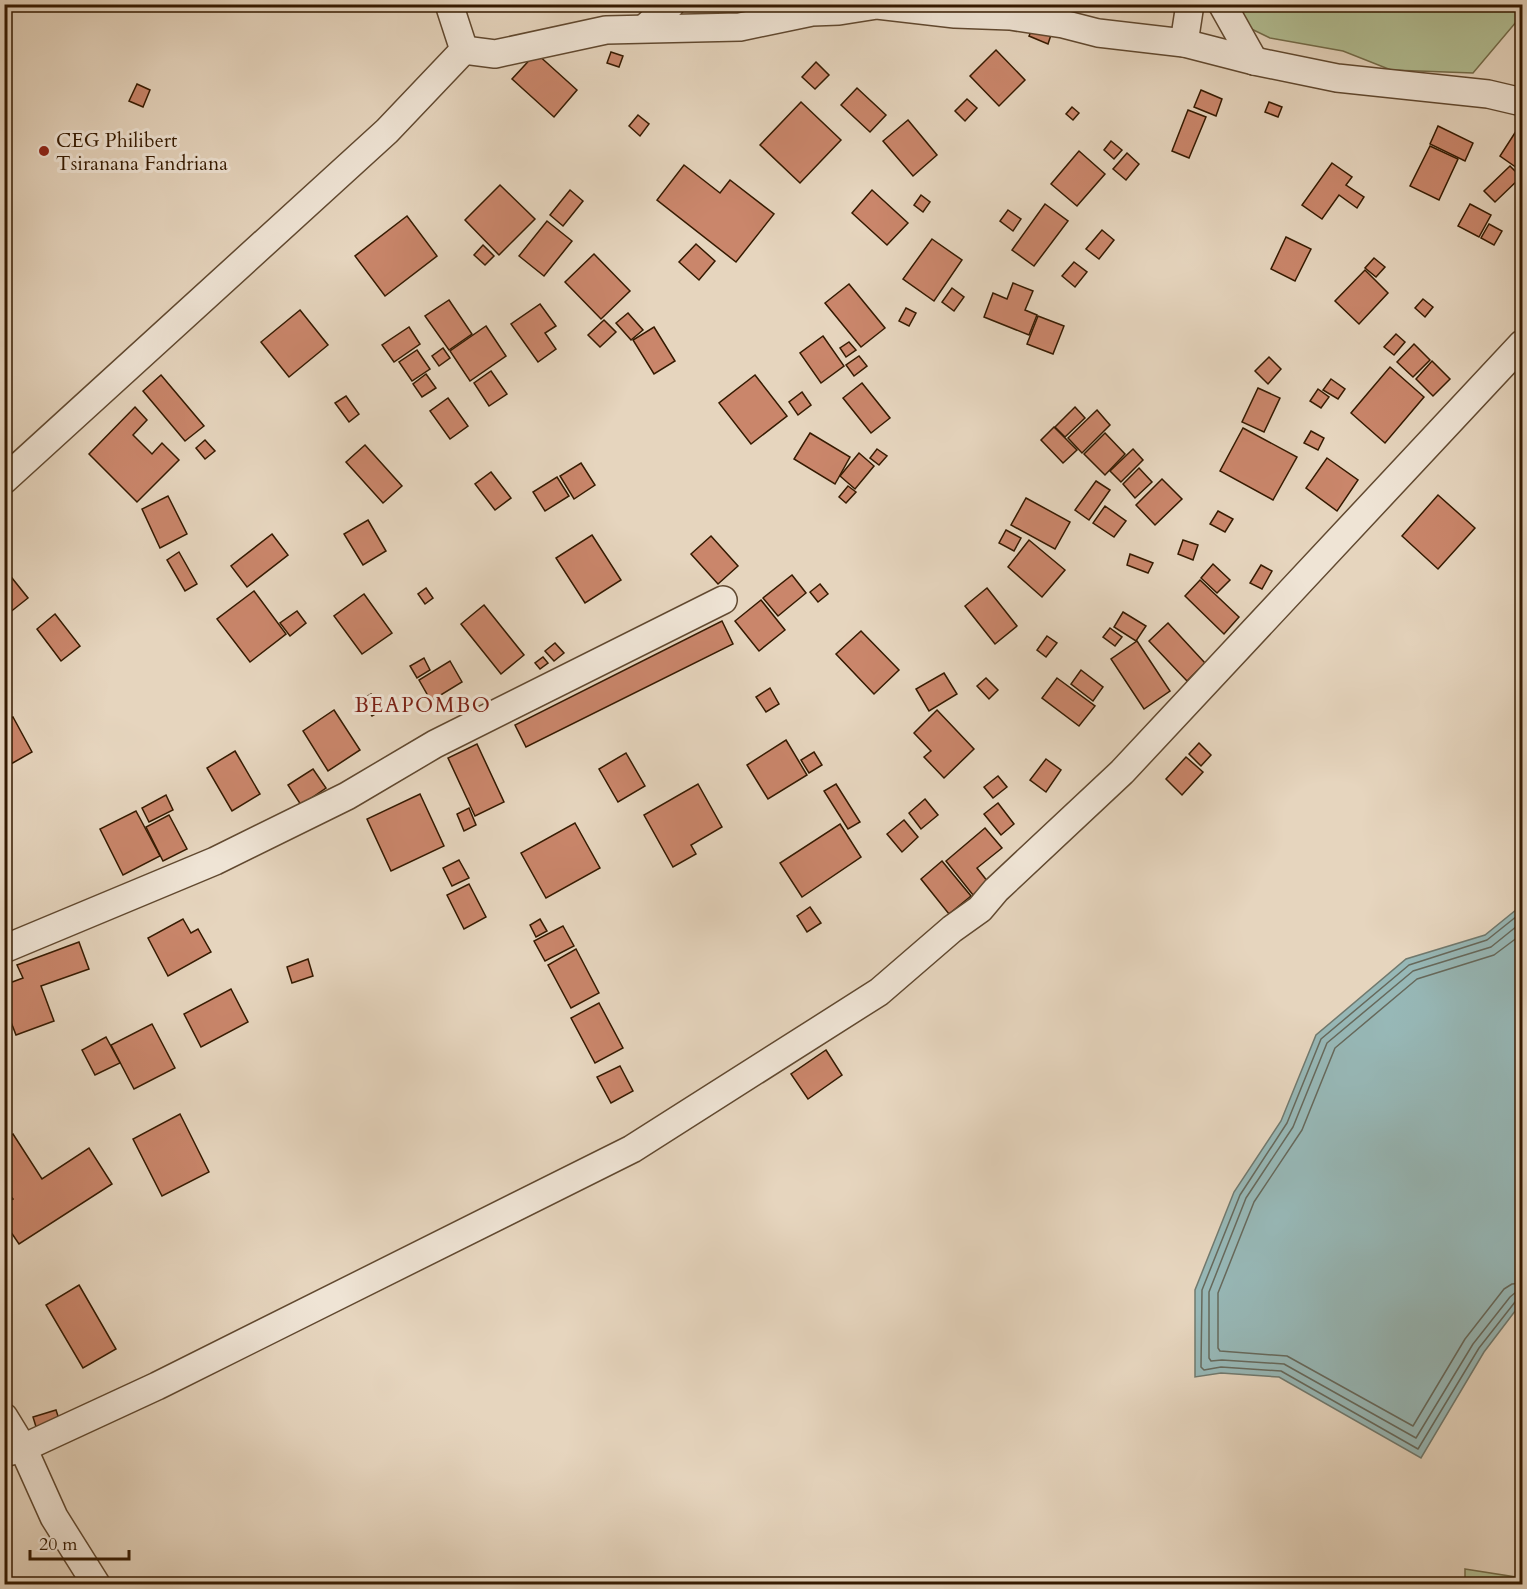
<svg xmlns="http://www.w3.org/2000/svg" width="1527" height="1589" font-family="Cardo,serif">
  <rect width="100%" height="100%" fill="#e6d5be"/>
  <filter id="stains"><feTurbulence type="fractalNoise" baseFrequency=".00333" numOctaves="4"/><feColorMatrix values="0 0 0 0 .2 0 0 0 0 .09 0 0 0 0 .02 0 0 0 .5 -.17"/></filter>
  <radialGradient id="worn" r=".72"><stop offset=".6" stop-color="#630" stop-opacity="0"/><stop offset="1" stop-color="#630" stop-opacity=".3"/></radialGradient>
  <!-- green -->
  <g fill="#b2be93" stroke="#746c4a" stroke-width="1.5">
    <path d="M 1522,4 L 1522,15 L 1473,73 L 1391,70 L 1343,51 L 1270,38 L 1202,5 Z"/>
    <path d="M 1465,1569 L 1522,1578 L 1522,1584 L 1465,1584 Z"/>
  </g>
  <!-- water -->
  <path fill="#97b8b7" stroke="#70796e" stroke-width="1.5" d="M 1522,905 L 1522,1302 L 1484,1352 L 1421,1458 L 1279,1377 L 1221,1373 L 1195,1377 L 1195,1290 L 1234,1192 L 1281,1121 L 1316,1035 L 1406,959 L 1485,935 Z"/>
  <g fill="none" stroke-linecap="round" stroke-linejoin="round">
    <!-- shore -->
    <g stroke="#66695c" stroke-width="1.5">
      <path d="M 1522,912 L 1487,940 L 1409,965 L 1321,1039 L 1287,1123 L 1240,1195 L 1202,1290 L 1201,1367 L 1204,1370 L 1221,1367 L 1281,1371 L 1418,1449 L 1479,1348 L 1515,1302 L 1522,1299"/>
      <path d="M 1522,922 L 1491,947 L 1413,971 L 1327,1043 L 1293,1127 L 1246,1198 L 1209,1292 L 1209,1358 L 1211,1361 L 1222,1360 L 1284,1364 L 1416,1438 L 1473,1344 L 1510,1297 L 1516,1292 L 1522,1292"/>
      <path d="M 1522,934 L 1494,955 L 1417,979 L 1335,1048 L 1302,1130 L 1254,1202 L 1218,1293 L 1218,1348 L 1220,1351 L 1287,1356 L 1413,1426 L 1465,1339 L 1504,1289 L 1512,1284 L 1522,1283"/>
    </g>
  </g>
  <!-- building -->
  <g fill="#ca866b" stroke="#351a01" stroke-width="1.5">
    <path d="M 1034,25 L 1052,32 L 1048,44 L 1029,36 Z"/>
    <path d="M 996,50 L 1025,80 L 999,106 L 970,76 Z"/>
    <path d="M 611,52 L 623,56 L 619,67 L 607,63 Z"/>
    <path d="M 536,53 L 577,90 L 554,117 L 512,79 Z"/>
    <path d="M 816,62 L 829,75 L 815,89 L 802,77 Z"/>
    <path d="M 137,84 L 150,90 L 143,107 L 129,101 Z"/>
    <path d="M 857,88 L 886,115 L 870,132 L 841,105 Z"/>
    <path d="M 1201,90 L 1222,99 L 1216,116 L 1194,107 Z"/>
    <path d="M 967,99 L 977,108 L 965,121 L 955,111 Z"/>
    <path d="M 801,102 L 841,140 L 800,183 L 760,145 Z"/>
    <path d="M 1269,102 L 1282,107 L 1278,117 L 1265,112 Z"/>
    <path d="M 1072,107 L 1079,113 L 1073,120 L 1066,114 Z"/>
    <path d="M 1188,110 L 1206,117 L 1189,158 L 1172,151 Z"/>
    <path d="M 638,115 L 649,124 L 640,136 L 629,126 Z"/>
    <path d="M 908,120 L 937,155 L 913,176 L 883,141 Z"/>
    <path d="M 1520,125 L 1522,127 L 1522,160 L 1517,168 L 1500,156 Z"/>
    <path d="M 1438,126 L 1473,143 L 1465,161 L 1430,144 Z"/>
    <path d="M 1111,141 L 1122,150 L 1114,159 L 1104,150 Z"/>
    <path d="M 1430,146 L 1458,159 L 1439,200 L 1410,186 Z"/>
    <path d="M 1079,151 L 1105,174 L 1077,206 L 1051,184 Z"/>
    <path d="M 1127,153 L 1139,164 L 1126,180 L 1113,169 Z"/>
    <path d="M 1332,163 L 1352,177 L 1346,185 L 1364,197 L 1357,208 L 1339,195 L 1322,219 L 1302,205 Z"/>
    <path d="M 684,165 L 720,193 L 730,180 L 774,214 L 736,262 L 657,200 Z"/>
    <path d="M 1510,166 L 1521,177 L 1495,202 L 1484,191 Z"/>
    <path d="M 500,185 L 535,219 L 499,255 L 465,220 Z"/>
    <path d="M 570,190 L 583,201 L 563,226 L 550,215 Z"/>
    <path d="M 872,190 L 908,223 L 887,245 L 852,213 Z"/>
    <path d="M 921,195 L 930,202 L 923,212 L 914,205 Z"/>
    <path d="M 1045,204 L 1068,221 L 1034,266 L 1012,250 Z"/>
    <path d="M 1470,204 L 1491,215 L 1479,237 L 1458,226 Z"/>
    <path d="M 1008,210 L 1021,219 L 1013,231 L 1000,221 Z"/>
    <path d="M 407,216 L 437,256 L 385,296 L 355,256 Z"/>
    <path d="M 547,221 L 572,241 L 544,276 L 519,256 Z"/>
    <path d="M 1489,224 L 1502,231 L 1494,245 L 1481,238 Z"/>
    <path d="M 1102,230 L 1114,240 L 1099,259 L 1086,249 Z"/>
    <path d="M 1286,237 L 1311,249 L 1295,281 L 1271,269 Z"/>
    <path d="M 932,239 L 962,260 L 934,301 L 903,279 Z"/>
    <path d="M 696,244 L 715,261 L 699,280 L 679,262 Z"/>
    <path d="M 483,245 L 494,256 L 485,265 L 474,255 Z"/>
    <path d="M 594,254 L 630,291 L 601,319 L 565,282 Z"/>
    <path d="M 1374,258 L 1385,267 L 1376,277 L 1365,268 Z"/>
    <path d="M 1074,262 L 1087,272 L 1075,287 L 1062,276 Z"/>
    <path d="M 1365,270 L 1388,293 L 1359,324 L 1335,301 Z"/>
    <path d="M 1013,283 L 1033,291 L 1025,310 L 1037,315 L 1029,335 L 984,317 L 993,293 L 1007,299 Z"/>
    <path d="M 849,284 L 885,328 L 861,347 L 825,303 Z"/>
    <path d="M 952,288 L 964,297 L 954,311 L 942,302 Z"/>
    <path d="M 1423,299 L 1433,307 L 1425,317 L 1415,308 Z"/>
    <path d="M 449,300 L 472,334 L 449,350 L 425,316 Z"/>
    <path d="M 540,304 L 556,326 L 545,333 L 556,349 L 538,362 L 511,324 Z"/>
    <path d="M 906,308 L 916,313 L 909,326 L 899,321 Z"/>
    <path d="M 300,310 L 328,345 L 289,377 L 261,342 Z"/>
    <path d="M 628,313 L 643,330 L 631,340 L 616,323 Z"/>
    <path d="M 1038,316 L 1064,326 L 1053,354 L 1027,344 Z"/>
    <path d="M 604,320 L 616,332 L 600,347 L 588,335 Z"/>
    <path d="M 486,326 L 506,356 L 470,381 L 450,351 Z"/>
    <path d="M 409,327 L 420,344 L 394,362 L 382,345 Z"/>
    <path d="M 654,327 L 675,361 L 654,374 L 633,340 Z"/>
    <path d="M 1396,334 L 1405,342 L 1394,355 L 1384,347 Z"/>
    <path d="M 823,336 L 844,366 L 821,383 L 800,353 Z"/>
    <path d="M 849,342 L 856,350 L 846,357 L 840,348 Z"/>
    <path d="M 1414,344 L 1430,360 L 1413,377 L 1397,362 Z"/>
    <path d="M 443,348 L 450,358 L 439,366 L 432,356 Z"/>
    <path d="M 417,350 L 430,369 L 412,381 L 399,362 Z"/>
    <path d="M 859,356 L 867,366 L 854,376 L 846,365 Z"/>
    <path d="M 1269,357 L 1281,369 L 1268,384 L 1255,371 Z"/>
    <path d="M 1432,361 L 1450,379 L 1433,396 L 1416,379 Z"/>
    <path d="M 1390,367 L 1424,397 L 1385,443 L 1351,413 Z"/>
    <path d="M 491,371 L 507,394 L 489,406 L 474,383 Z"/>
    <path d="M 426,374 L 436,388 L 422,397 L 413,384 Z"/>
    <path d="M 161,375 L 204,426 L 185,441 L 143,391 Z"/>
    <path d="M 755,375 L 787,416 L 751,444 L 719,403 Z"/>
    <path d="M 1331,379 L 1345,389 L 1338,399 L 1323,390 Z"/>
    <path d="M 862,383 L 890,418 L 871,433 L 843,398 Z"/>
    <path d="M 1258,388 L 1280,398 L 1264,432 L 1242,422 Z"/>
    <path d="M 1318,389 L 1329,397 L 1321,408 L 1310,401 Z"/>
    <path d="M 802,392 L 811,405 L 798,415 L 789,402 Z"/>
    <path d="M 346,396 L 359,414 L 349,422 L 335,403 Z"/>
    <path d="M 448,398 L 468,426 L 450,439 L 430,411 Z"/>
    <path d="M 135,407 L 147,420 L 133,435 L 152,454 L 162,443 L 179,460 L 137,502 L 89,454 Z"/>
    <path d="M 1075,407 L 1085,418 L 1065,437 L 1055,427 Z"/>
    <path d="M 1097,410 L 1110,425 L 1082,453 L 1068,438 Z"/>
    <path d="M 1054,427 L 1077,450 L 1063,463 L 1041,440 Z"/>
    <path d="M 1243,428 L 1297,457 L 1273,500 L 1220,471 Z"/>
    <path d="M 1311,431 L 1324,438 L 1318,450 L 1304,443 Z"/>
    <path d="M 810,433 L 850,457 L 835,484 L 794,459 Z"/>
    <path d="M 1105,433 L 1125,454 L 1105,475 L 1084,454 Z"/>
    <path d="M 205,440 L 215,451 L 205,459 L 196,448 Z"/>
    <path d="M 365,445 L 402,486 L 383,503 L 346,462 Z"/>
    <path d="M 877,449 L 887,456 L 879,465 L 870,458 Z"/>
    <path d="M 1133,449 L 1143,460 L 1121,482 L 1110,471 Z"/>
    <path d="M 859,453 L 874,466 L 855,489 L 840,476 Z"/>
    <path d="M 1327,458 L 1358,480 L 1337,511 L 1306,488 Z"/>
    <path d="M 581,463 L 595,485 L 574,499 L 560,476 Z"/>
    <path d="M 1139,468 L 1152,482 L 1135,498 L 1123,484 Z"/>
    <path d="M 491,472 L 511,498 L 495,510 L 475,484 Z"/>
    <path d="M 557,477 L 569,496 L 545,511 L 533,492 Z"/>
    <path d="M 1162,479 L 1182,499 L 1155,525 L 1136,505 Z"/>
    <path d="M 1096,481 L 1110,490 L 1089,520 L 1075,510 Z"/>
    <path d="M 848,486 L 856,492 L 846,503 L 839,497 Z"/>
    <path d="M 1438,495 L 1475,528 L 1438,569 L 1402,536 Z"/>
    <path d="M 168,496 L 187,534 L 160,548 L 142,509 Z"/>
    <path d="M 1026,498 L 1070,522 L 1055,549 L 1011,525 Z"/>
    <path d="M 1105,506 L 1126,521 L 1114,537 L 1093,523 Z"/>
    <path d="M 1218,511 L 1233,519 L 1225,532 L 1210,524 Z"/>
    <path d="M 368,520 L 386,551 L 363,565 L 344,534 Z"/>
    <path d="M 1006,530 L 1021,538 L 1014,551 L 999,543 Z"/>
    <path d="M 272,534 L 288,555 L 247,587 L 231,566 Z"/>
    <path d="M 592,535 L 621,580 L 585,603 L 556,558 Z"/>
    <path d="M 711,536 L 738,566 L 718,584 L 691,554 Z"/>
    <path d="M 1029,540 L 1065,570 L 1042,597 L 1008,567 Z"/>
    <path d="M 1183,540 L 1198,545 L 1193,560 L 1178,554 Z"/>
    <path d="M 179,552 L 197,584 L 185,591 L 167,560 Z"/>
    <path d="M 1130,554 L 1153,563 L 1148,573 L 1127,565 Z"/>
    <path d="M 1213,564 L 1230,580 L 1217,593 L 1201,578 Z"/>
    <path d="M 1261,565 L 1272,571 L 1262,589 L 1250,583 Z"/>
    <path d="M 4,568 L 28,598 L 4,617 Z"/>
    <path d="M 792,575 L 806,593 L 778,616 L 763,598 Z"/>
    <path d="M 1200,580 L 1239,617 L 1224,634 L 1185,596 Z"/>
    <path d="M 820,584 L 828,594 L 818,602 L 810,592 Z"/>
    <path d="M 426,588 L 433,598 L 425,604 L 418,594 Z"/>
    <path d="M 987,588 L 1017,626 L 995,644 L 965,606 Z"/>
    <path d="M 254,591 L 286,634 L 250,662 L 217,619 Z"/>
    <path d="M 364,594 L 392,633 L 362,654 L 334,616 Z"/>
    <path d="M 761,600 L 785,630 L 759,651 L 735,621 Z"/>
    <path d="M 484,605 L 524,655 L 501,674 L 461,624 Z"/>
    <path d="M 297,611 L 306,623 L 290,636 L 280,623 Z"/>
    <path d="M 1123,612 L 1146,626 L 1136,641 L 1114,627 Z"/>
    <path d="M 55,614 L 80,646 L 61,661 L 37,629 Z"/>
    <path d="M 722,621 L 733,644 L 526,747 L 515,725 Z"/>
    <path d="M 1168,623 L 1205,663 L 1187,681 L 1149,641 Z"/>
    <path d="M 1110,628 L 1122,637 L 1115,646 L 1103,637 Z"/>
    <path d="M 861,631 L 899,670 L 874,694 L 836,654 Z"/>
    <path d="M 1047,636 L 1057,643 L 1046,657 L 1037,650 Z"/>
    <path d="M 1137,641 L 1170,691 L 1144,709 L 1111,659 Z"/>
    <path d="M 555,643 L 564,653 L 554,661 L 545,651 Z"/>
    <path d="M 543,657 L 548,663 L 540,669 L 535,663 Z"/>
    <path d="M 424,658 L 430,670 L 417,678 L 410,666 Z"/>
    <path d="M 450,661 L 462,682 L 431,701 L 419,680 Z"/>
    <path d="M 1081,670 L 1103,687 L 1093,701 L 1071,684 Z"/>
    <path d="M 944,673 L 957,694 L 929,711 L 916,689 Z"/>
    <path d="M 986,678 L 998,690 L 989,699 L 977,686 Z"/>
    <path d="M 1057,678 L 1095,706 L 1079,726 L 1042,698 Z"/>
    <path d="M 770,688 L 779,704 L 766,712 L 756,697 Z"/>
    <path d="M 371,694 L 382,710 L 372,716 L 361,700 Z"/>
    <path d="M 334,710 L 360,750 L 328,771 L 303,731 Z"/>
    <path d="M 937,710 L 974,749 L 944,778 L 924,757 L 931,751 L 914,733 Z"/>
    <path d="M 13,717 L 32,752 L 11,764 L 4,751 L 4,721 Z"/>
    <path d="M 786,740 L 807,775 L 768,799 L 747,765 Z"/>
    <path d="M 1199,743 L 1211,755 L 1201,766 L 1189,754 Z"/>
    <path d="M 477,744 L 504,802 L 475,816 L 448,758 Z"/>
    <path d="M 235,751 L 260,794 L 232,811 L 207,768 Z"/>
    <path d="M 814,752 L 822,765 L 809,773 L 801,760 Z"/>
    <path d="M 626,753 L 645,786 L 618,802 L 599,769 Z"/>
    <path d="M 1186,757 L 1203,772 L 1182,795 L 1166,779 Z"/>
    <path d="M 1046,759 L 1061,770 L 1046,792 L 1030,780 Z"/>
    <path d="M 313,769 L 326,788 L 301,805 L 288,785 Z"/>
    <path d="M 998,776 L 1007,787 L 993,798 L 984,787 Z"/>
    <path d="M 698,784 L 722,827 L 691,845 L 696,854 L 673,867 L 644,815 Z"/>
    <path d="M 836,784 L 860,822 L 848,829 L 824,791 Z"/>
    <path d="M 420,794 L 444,846 L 391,871 L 367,819 Z"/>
    <path d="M 166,795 L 173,810 L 149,822 L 142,808 Z"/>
    <path d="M 925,799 L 938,815 L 921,829 L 909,813 Z"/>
    <path d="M 998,803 L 1014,824 L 1001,835 L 984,814 Z"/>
    <path d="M 469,808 L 476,825 L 464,831 L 457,814 Z"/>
    <path d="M 136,811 L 160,856 L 123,875 L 100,829 Z"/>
    <path d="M 169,815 L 187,849 L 163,861 L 146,827 Z"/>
    <path d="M 904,820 L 918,837 L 902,852 L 887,834 Z"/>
    <path d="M 575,823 L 600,868 L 546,898 L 521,853 Z"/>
    <path d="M 840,824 L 861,857 L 802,897 L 780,863 Z"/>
    <path d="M 985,828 L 1002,848 L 977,868 L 988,882 L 973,895 L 946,861 Z"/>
    <path d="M 459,860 L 469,878 L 452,886 L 443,868 Z"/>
    <path d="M 942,861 L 971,896 L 949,914 L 921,879 Z"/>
    <path d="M 469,884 L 486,917 L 464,929 L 447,895 Z"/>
    <path d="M 810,907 L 821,923 L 807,932 L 797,916 Z"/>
    <path d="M 183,919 L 191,933 L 198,929 L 211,952 L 168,976 L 148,938 Z"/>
    <path d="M 540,919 L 547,931 L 536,937 L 530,925 Z"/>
    <path d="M 563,926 L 574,946 L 545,961 L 534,941 Z"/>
    <path d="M 79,942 L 89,969 L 41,986 L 54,1021 L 16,1035 L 4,1004 L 4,985 L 23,978 L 17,965 Z"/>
    <path d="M 576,949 L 599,993 L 571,1008 L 548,965 Z"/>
    <path d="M 308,959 L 313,976 L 292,983 L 287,967 Z"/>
    <path d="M 231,989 L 248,1022 L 201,1047 L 184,1014 Z"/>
    <path d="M 599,1003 L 623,1048 L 595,1063 L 571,1018 Z"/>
    <path d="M 152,1024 L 175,1068 L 134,1089 L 111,1045 Z"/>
    <path d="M 106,1037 L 120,1063 L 95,1075 L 82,1050 Z"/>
    <path d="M 826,1050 L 842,1075 L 808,1099 L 791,1074 Z"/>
    <path d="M 620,1066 L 633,1091 L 611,1103 L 597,1077 Z"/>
    <path d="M 4,1068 L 11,1081 L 4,1084 Z"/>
    <path d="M 180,1114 L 209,1172 L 162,1196 L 133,1139 Z"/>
    <path d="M 13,1134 L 42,1179 L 89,1148 L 112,1184 L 19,1244 L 4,1222 L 4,1204 L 13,1199 L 4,1188 L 4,1140 Z"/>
    <path d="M 79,1285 L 116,1349 L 83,1368 L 46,1305 Z"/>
    <path d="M 56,1410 L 60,1422 L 37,1430 L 33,1417 Z"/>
  </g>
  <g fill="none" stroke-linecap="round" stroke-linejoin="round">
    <!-- minor casing -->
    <g stroke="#614930" stroke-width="30">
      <g id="minor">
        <path d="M 1222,4 L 1254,61"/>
        <path d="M 645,28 L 671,4"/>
        <path d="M 1184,43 L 1190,4"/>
        <path d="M 464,50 L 495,54 L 606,30 L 740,27 L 812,12 L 839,11 L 877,5 L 955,14 L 1010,16 L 1063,24 L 1098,33 L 1184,43 L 1254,61 L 1337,78 L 1488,94 L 1522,102"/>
        <path d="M 4,480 L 387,131 L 464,50 L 449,4"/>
        <path d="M 4,949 L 215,861 L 347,796 L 435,744 L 723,600"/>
        <path d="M 4,1417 L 23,1448 L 54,1517 L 96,1584"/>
        <path d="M 4,1453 L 23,1448 L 157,1386 L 632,1149 L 879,992 L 952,929 L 980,909 L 996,890 L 1122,772 L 1522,344"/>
      </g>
    </g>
    <!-- minor -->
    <use href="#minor" stroke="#efe4d5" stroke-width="27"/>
  </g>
  <!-- markers -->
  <circle fill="#8f2418" stroke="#efe4d5" stroke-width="2" cx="44" cy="151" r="6"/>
  <g text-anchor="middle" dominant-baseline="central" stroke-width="6" stroke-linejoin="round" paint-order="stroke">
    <!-- poi labels -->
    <g font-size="20" fill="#351a01" stroke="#efe4d5" text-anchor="start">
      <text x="56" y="140">CEG Philibert<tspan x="56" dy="23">Tsiranana Fandriana</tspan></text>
    </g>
    <!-- neighbourhood labels -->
    <g font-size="21" letter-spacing="1.5" fill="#7a1f14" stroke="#efe4d5">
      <text x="423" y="705">BEAPOMBO</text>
    </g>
  </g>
  <!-- margin -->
  <rect width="1527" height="1589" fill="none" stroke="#e6d5be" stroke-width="24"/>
  <rect x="6" y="6" width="1515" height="1577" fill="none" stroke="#351a01" stroke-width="3"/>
  <rect x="12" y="12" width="1503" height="1565" fill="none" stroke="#351a01" stroke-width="1.5"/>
  <!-- scale -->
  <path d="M30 1550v9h99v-9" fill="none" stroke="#351a01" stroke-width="3"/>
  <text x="39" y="1550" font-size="18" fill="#351a01" stroke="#efe4d5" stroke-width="4.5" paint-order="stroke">20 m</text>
  <rect width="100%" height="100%" filter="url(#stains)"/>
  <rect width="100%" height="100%" fill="url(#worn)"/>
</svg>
